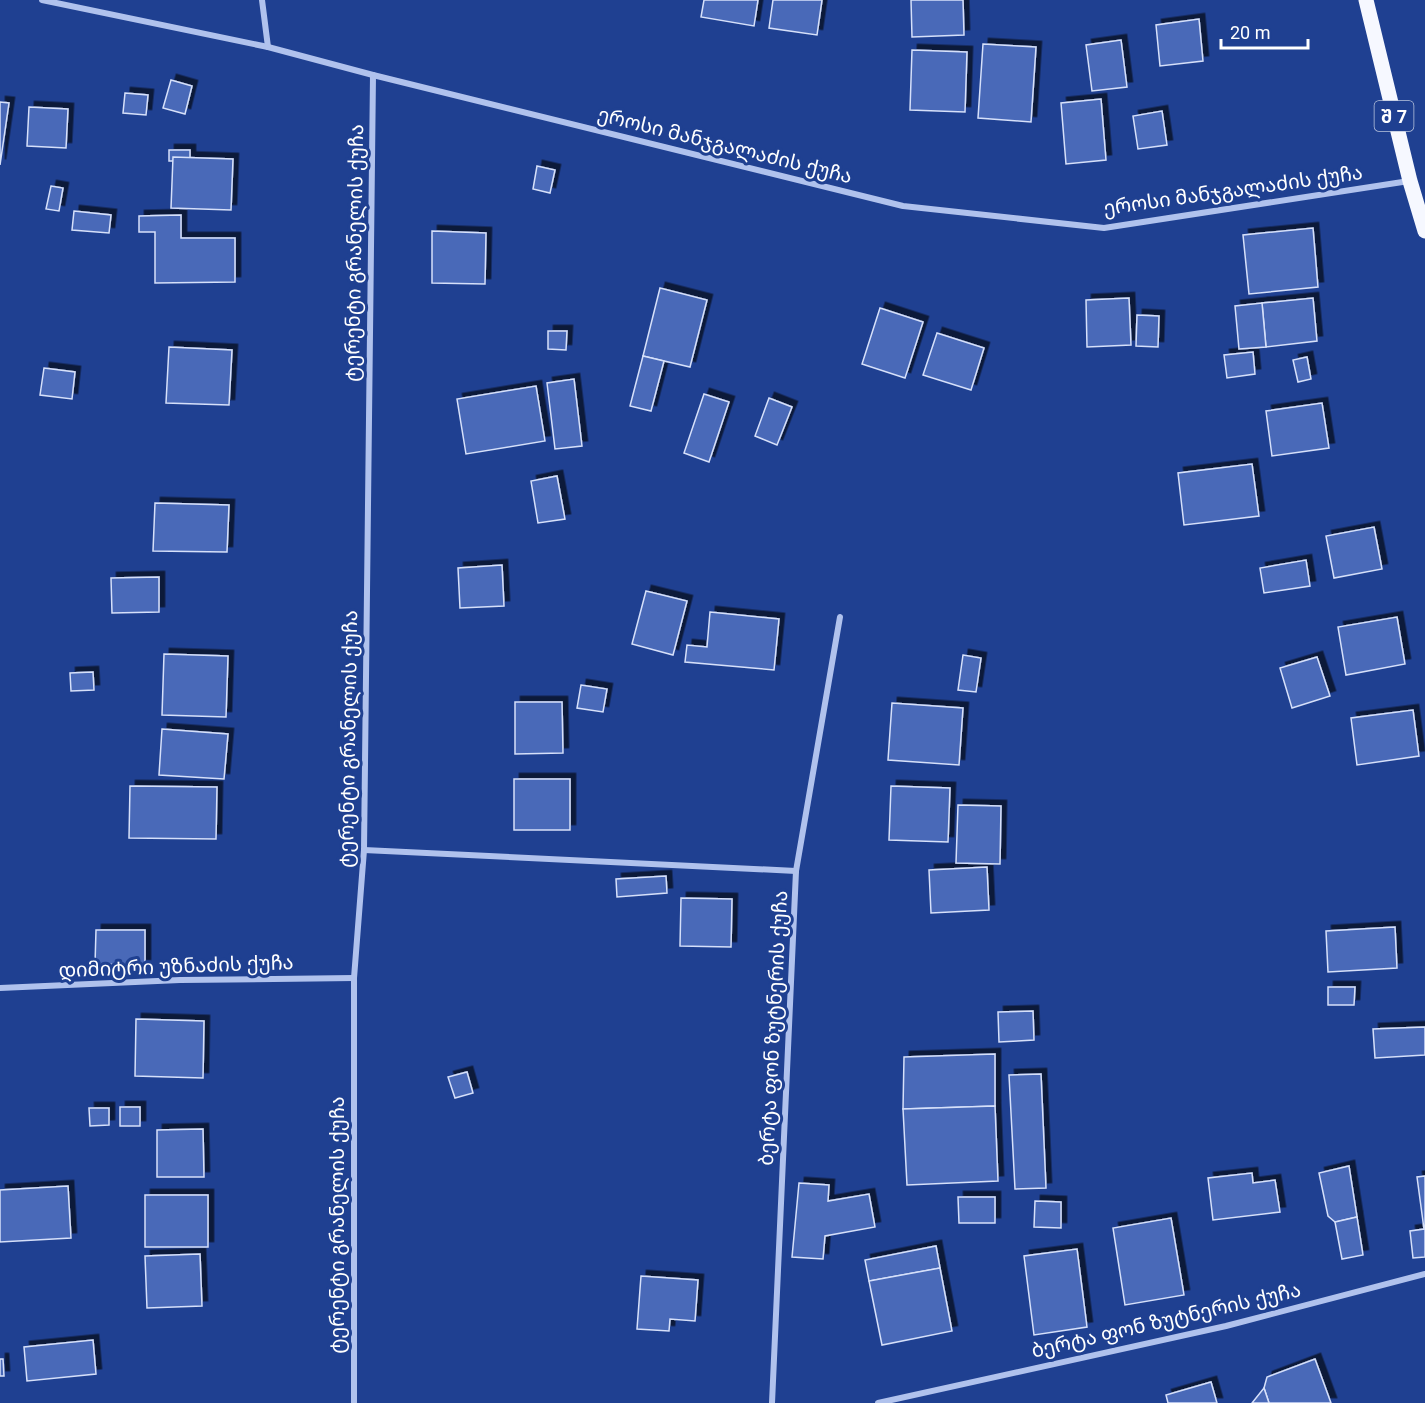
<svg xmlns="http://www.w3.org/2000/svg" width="1425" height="1403" font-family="Roboto,'Noto Sans Georgian',sans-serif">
  <defs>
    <filter id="shadow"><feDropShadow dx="5.5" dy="-5.5" stdDeviation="0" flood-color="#0009"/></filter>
  </defs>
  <rect width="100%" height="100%" fill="#1f4091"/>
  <!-- building -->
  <g fill="#4869b8" stroke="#d6e0fa" stroke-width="1.5" filter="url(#shadow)">
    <path d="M 704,0 L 758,0 L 754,26 L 701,17 Z"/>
    <path d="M 773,0 L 822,0 L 817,35 L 769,28 Z"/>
    <path d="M 911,0 L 963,0 L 964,35 L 912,37 Z"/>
    <path d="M 1199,19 L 1203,61 L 1160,66 L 1156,25 Z"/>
    <path d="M 1121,40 L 1127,87 L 1092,91 L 1086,45 Z"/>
    <path d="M 983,44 L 1036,47 L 1031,122 L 978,118 Z"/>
    <path d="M 912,50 L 967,52 L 965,112 L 910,110 Z"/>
    <path d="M 171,80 L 192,86 L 185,114 L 163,108 Z"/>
    <path d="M 125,93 L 148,95 L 146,115 L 123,113 Z"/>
    <path d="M 1101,99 L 1106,160 L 1066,164 L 1061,103 Z"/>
    <path d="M 0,102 L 9,103 L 0,165 Z"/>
    <path d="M 29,107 L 68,109 L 66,148 L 27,146 Z"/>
    <path d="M 1162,111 L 1167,145 L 1138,149 L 1133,116 Z"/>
    <rect x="169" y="150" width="21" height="11"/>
    <path d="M 173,157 L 233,159 L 231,210 L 171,208 Z"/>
    <path d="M 537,166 L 555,170 L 550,193 L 533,189 Z"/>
    <path d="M 51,186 L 63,188 L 59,211 L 46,209 Z"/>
    <path d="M 74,211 L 111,215 L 109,233 L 72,230 Z"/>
    <path d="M 181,215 L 181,238 L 235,238 L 235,282 L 155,283 L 155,232 L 139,232 L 139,216 Z"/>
    <path d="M 1313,228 L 1318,287 L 1249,294 L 1243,235 Z"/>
    <path d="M 432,231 L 486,233 L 485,284 L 432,283 Z"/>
    <path d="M 660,288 L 707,300 L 690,367 L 643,356 Z"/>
    <path d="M 1129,298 L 1131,345 L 1087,347 L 1086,300 Z"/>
    <path d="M 1313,298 L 1317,341 L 1266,347 L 1262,303 Z"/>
    <path d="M 1262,303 L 1266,347 L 1239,349 L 1235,306 Z"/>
    <path d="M 880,308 L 923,322 L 905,378 L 862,364 Z"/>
    <path d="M 1137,315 L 1159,316 L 1158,347 L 1136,346 Z"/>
    <path d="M 548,331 L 567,331 L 566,350 L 548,349 Z"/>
    <path d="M 937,333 L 984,348 L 971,390 L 923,375 Z"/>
    <path d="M 169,347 L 232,350 L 229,405 L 166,403 Z"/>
    <path d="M 1253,352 L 1255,374 L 1227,378 L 1224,355 Z"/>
    <path d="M 643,356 L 664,361 L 651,411 L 630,406 Z"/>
    <path d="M 1307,357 L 1311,379 L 1298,382 L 1293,360 Z"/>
    <path d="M 44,368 L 75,372 L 72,399 L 40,395 Z"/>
    <path d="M 574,379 L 582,446 L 555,449 L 547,383 Z"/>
    <path d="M 536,386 L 545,441 L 466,454 L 457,399 Z"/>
    <path d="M 704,394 L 729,402 L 709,462 L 684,453 Z"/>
    <path d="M 769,398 L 792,407 L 777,445 L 755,436 Z"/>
    <path d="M 1322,403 L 1329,448 L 1272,456 L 1266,411 Z"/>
    <path d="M 1252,464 L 1259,516 L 1184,525 L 1178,473 Z"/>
    <path d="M 557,476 L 565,519 L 538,523 L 531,481 Z"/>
    <path d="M 155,503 L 229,505 L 227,552 L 153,551 Z"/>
    <path d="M 1374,527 L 1382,569 L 1334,578 L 1326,536 Z"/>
    <path d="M 1306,560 L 1310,586 L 1264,593 L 1260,568 Z"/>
    <path d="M 502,565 L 504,606 L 460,608 L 458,568 Z"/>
    <path d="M 159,577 L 159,612 L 112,613 L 111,578 Z"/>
    <path d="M 646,591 L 687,601 L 673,655 L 632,644 Z"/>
    <path d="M 710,612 L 779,619 L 774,670 L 685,662 L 687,645 L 707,647 Z"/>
    <path d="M 1397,617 L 1405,664 L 1346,675 L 1338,627 Z"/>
    <path d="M 164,654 L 228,656 L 226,717 L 162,715 Z"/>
    <path d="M 963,655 L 981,658 L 976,692 L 958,690 Z"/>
    <path d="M 1317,657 L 1330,696 L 1292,708 L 1280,668 Z"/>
    <path d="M 93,672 L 94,690 L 71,691 L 70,673 Z"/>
    <path d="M 581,685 L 607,689 L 603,712 L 577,708 Z"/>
    <path d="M 515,702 L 562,702 L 563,753 L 515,754 Z"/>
    <path d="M 892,703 L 963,708 L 959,765 L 888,760 Z"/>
    <path d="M 1413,710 L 1419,756 L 1357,765 L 1351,718 Z"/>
    <path d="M 162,729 L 228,734 L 224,779 L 159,775 Z"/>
    <rect x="514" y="779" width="56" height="51"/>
    <path d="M 130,786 L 217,787 L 216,839 L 129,838 Z"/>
    <path d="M 891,786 L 950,788 L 948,842 L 889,840 Z"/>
    <path d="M 958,805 L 1001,806 L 1000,864 L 956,863 Z"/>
    <path d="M 987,867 L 989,910 L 931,913 L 929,870 Z"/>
    <path d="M 666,876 L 667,893 L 617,897 L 616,879 Z"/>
    <path d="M 681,898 L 732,899 L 731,947 L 680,946 Z"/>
    <path d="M 1395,927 L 1397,968 L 1328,972 L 1326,931 Z"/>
    <path d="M 96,930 L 145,930 L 145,965 L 95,964 Z"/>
    <path d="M 1328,987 L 1355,987 L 1354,1005 L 1328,1005 Z"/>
    <path d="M 1033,1011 L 1034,1040 L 999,1042 L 998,1012 Z"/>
    <path d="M 136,1019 L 204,1021 L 203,1078 L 135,1076 Z"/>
    <path d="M 1425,1027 L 1425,1055 L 1375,1058 L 1373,1029 Z"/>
    <path d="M 995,1054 L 995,1106 L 903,1109 L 904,1057 Z"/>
    <path d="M 467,1072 L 473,1093 L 455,1098 L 448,1077 Z"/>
    <path d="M 1041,1074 L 1046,1188 L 1015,1189 L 1009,1075 Z"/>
    <path d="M 995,1106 L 998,1181 L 907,1185 L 903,1109 Z"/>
    <rect x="120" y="1107" width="20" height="19"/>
    <path d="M 89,1108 L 109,1108 L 109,1125 L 90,1126 Z"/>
    <path d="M 203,1129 L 204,1177 L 157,1177 L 157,1130 Z"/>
    <path d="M 1349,1166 L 1357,1217 L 1335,1222 L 1328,1216 L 1319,1173 Z"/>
    <path d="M 1252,1173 L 1253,1183 L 1275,1180 L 1280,1212 L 1213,1220 L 1208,1178 Z"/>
    <path d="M 1425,1176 L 1425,1257 L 1413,1258 L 1410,1231 L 1424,1229 L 1417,1177 Z"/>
    <path d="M 799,1183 L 829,1185 L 828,1201 L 869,1194 L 875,1227 L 825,1236 L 823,1259 L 792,1257 Z"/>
    <path d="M 68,1186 L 71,1238 L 0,1242 L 0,1190 Z"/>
    <rect x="145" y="1195" width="63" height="52"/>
    <path d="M 958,1197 L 995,1197 L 995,1223 L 959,1223 Z"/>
    <path d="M 1035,1201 L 1061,1202 L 1061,1228 L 1034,1227 Z"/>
    <path d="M 1357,1217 L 1363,1255 L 1342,1259 L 1335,1222 Z"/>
    <path d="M 1171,1218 L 1184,1295 L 1125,1305 L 1113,1228 Z"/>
    <path d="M 936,1246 L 940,1268 L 869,1281 L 865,1260 Z"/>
    <path d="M 1077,1249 L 1087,1327 L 1034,1335 L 1024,1256 Z"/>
    <path d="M 200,1254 L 202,1306 L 147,1308 L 145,1256 Z"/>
    <path d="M 940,1268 L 952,1331 L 882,1345 L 869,1281 Z"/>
    <path d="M 641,1276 L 698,1280 L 695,1321 L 670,1319 L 669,1331 L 637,1329 Z"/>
    <path d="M 93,1340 L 96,1374 L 27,1381 L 24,1347 Z"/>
    <path d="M 0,1359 L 3,1359 L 4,1376 L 0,1376 Z"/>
    <path d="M 1315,1359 L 1331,1403 L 1269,1403 L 1264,1388 L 1267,1377 Z"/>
    <path d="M 1211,1382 L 1217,1403 L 1168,1403 L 1166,1395 Z"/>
    <path d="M 1264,1388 L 1269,1403 L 1252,1403 Z"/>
  </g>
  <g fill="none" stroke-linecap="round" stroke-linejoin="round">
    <!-- street -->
    <g stroke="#b0c2ed" stroke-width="6">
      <path d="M 42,0 L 268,47 L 373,75 L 903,206 L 1104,228 L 1409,181"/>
      <path d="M 262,0 L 268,47"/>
      <path d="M 364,850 L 796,871"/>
      <path d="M 0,988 L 180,980 L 354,978"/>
      <path d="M 354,1403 L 354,978 L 364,850 L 373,75"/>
      <path d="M 772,1403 L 796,871 L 840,617"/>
      <path d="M 878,1403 L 1226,1326 L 1425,1274"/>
    </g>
    <!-- primary -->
    <path stroke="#f6f8ff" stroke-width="15" d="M 1366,0 L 1410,181 L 1425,231"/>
  </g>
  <g text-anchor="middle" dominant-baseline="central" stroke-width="6" stroke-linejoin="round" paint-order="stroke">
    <!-- shield labels -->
    <rect fill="#1f4091" stroke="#bcc6de" stroke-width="1.5" x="1374.5" y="101" width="39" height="30" rx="4.5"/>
    <g font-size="18" font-weight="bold" fill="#fff">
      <text x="1394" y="116">შ 7</text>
    </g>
    <!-- street labels -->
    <g font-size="20" fill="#fff" stroke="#1f4091">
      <text transform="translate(725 145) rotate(14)">ეროსი მანჯგალაძის ქუჩა</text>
      <text transform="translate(1233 190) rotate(-8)">ეროსი მანჯგალაძის ქუჩა</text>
      <text transform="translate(354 253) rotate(-89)">ტერენტი გრანელის ქუჩა</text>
      <text transform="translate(348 739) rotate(-89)">ტერენტი გრანელის ქუჩა</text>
      <text transform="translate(176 966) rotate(-2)">დიმიტრი უზნაძის ქუჩა</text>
      <text transform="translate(773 1028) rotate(-87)">ბერტა ფონ ზუტნერის ქუჩა</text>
      <text transform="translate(337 1225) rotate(-90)">ტერენტი გრანელის ქუჩა</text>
      <text transform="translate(1166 1320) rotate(-13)">ბერტა ფონ ზუტნერის ქუჩა</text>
    </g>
  </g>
  <!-- scale -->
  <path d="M1221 39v9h87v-9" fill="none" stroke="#ffffff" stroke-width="3"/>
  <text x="1230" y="39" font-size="18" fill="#ffffff" stroke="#1f4091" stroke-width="4.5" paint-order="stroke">20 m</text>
</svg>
